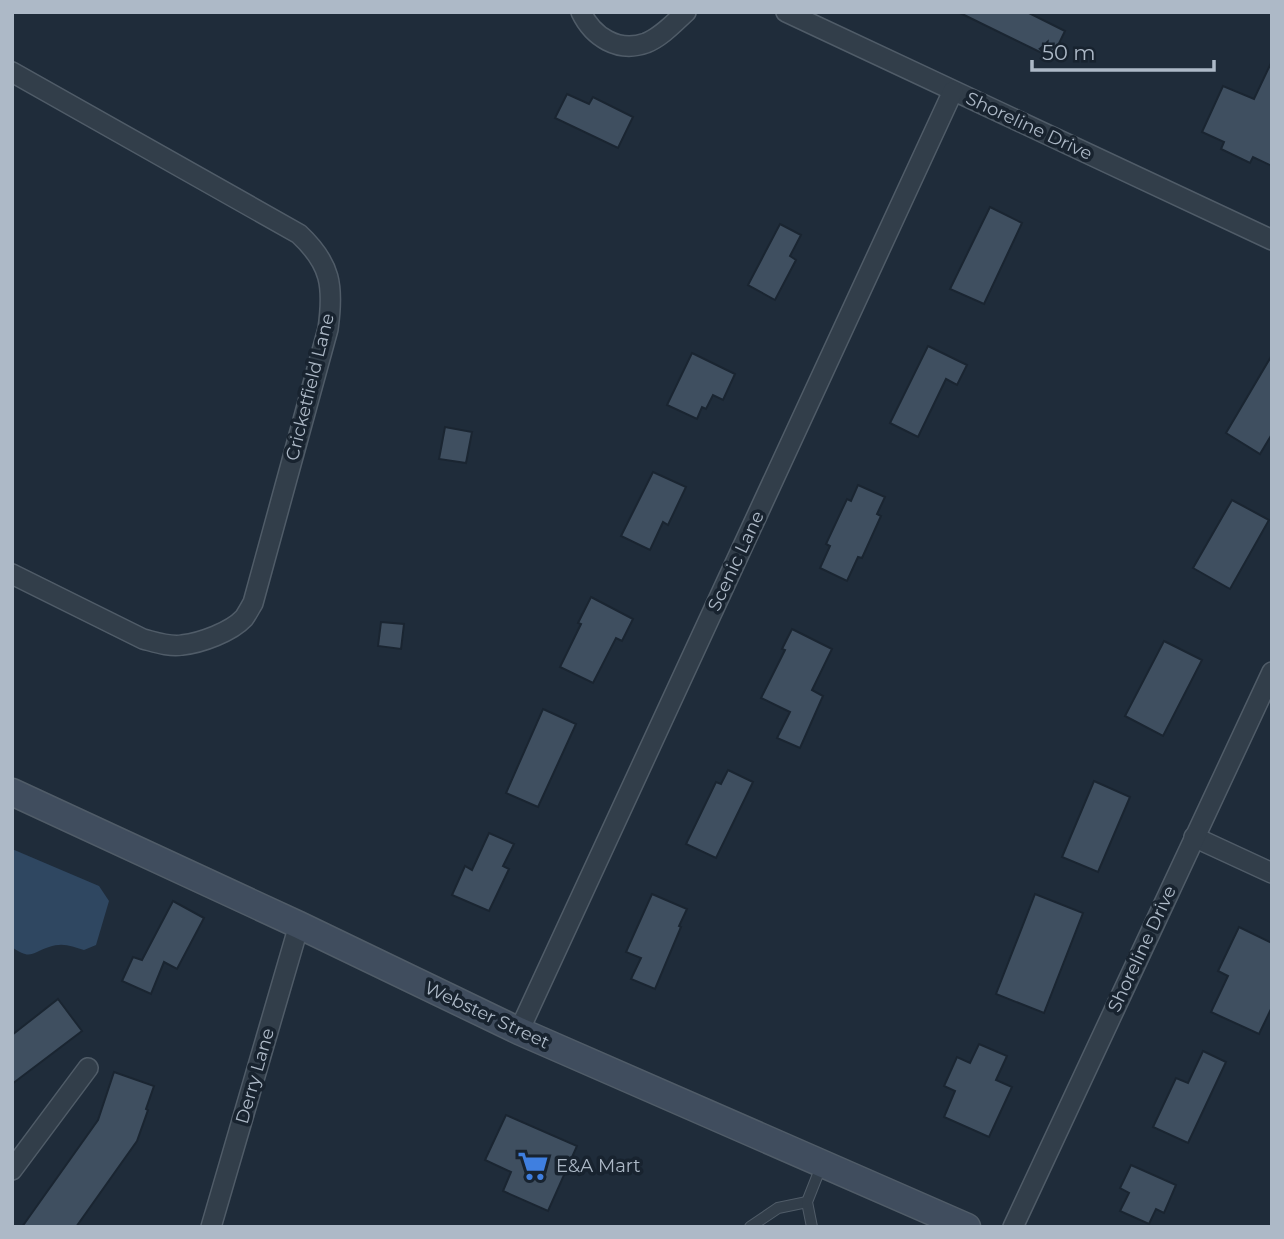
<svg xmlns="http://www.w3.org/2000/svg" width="1284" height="1239" font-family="Montserrat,sans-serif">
  <rect width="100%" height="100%" fill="#1f2c3a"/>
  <!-- water -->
  <path fill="#2f4761" d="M 12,849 L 99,886 L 109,901 L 96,945 L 84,950 C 72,946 62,942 49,947 C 32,952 31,961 12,947 Z"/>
  <!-- building -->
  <g fill="#3f4f60" stroke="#1a2531" stroke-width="2">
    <path d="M 958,12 L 1027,12 L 1065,31 L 1052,58 Z"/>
    <path d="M 1272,61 L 1272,166 L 1253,157 L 1250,163 L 1221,149 L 1224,142 L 1202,132 L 1223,86 L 1254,99 Z"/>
    <path d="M 567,94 L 589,104 L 593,97 L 633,117 L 618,148 L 555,118 Z"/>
    <path d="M 990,207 L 1022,223 L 984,304 L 950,289 Z"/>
    <path d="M 780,224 L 801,235 L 790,256 L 796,260 L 775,300 L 748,285 Z"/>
    <path d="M 928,346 L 967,365 L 957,385 L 946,379 L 918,437 L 890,423 Z"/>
    <path d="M 692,353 L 735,374 L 723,400 L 713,395 L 706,409 L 702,407 L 697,419 L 667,405 Z"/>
    <path d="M 1272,355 L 1272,434 L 1260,454 L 1226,433 Z"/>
    <path d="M 445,427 L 472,432 L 466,463 L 439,459 Z"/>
    <path d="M 653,472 L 686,487 L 668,525 L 663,522 L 650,550 L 621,536 Z"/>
    <path d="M 858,485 L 885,497 L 877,514 L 881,516 L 862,558 L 858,557 L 847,581 L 820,568 L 830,546 L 826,544 L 847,499 L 851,501 Z"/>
    <path d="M 1232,500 L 1269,520 L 1230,589 L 1193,568 Z"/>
    <path d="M 591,597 L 633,619 L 622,641 L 616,638 L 593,683 L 560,667 L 581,624 L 578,623 Z"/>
    <path d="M 381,622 L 404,624 L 401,649 L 378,646 Z"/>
    <path d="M 792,629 L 832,649 L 812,690 L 823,696 L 800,748 L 777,738 L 790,712 L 761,698 L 785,650 L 782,649 Z"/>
    <path d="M 1164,641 L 1202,660 L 1163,736 L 1125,716 Z"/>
    <path d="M 543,709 L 576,724 L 538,807 L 506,793 Z"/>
    <path d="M 728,770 L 753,782 L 716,858 L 686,844 L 716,782 L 721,784 Z"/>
    <path d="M 1094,781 L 1130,797 L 1098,872 L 1062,857 Z"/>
    <path d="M 489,833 L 514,844 L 503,866 L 509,869 L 489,911 L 452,895 L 465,866 L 472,870 Z"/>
    <path d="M 652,894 L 687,909 L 679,926 L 681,927 L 655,989 L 631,979 L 641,958 L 626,952 Z"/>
    <path d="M 1035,894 L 1083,913 L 1044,1013 L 996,994 Z"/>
    <path d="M 173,901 L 204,918 L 177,969 L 164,962 L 151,994 L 122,981 L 133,957 L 142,960 Z"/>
    <path d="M 1239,927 L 1272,943 L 1272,1007 L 1259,1034 L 1211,1012 L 1228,976 L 1218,971 Z"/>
    <path d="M 58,999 L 82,1031 L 12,1084 L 12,1035 Z"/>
    <path d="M 979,1044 L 1007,1056 L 996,1080 L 1012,1087 L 989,1137 L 944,1117 L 955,1091 L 944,1086 L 957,1057 L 970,1063 Z"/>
    <path d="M 1203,1051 L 1226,1062 L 1188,1143 L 1153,1127 L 1176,1078 L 1188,1083 Z"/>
    <path d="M 114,1072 L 154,1086 L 146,1109 L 148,1110 L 137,1141 L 76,1227 L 22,1227 L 98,1120 Z"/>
    <path d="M 506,1115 L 577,1146 L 548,1211 L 503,1191 L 511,1172 L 485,1160 Z"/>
    <path d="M 1131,1165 L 1176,1185 L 1164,1213 L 1156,1209 L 1149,1224 L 1120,1211 L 1129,1193 L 1120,1188 Z"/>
  </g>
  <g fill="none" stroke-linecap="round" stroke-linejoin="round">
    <!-- lane casing -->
    <g stroke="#505c68" stroke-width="12">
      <g id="lane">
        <path d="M 750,1227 L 778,1208 L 807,1202"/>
        <path d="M 812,1227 L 807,1202 L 822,1164"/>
      </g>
    </g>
    <!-- street casing -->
    <g stroke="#505c68" stroke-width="22">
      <g id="street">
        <path d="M 581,12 C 593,37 618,53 646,43 C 661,37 674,23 686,12"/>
        <path d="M 786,12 L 1272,240"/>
        <path d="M 12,72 L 299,234 C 331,264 334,286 328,329 L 253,603 C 250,608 247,614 244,618 C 231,632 201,643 182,645 C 169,647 155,642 143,639 L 12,574"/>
        <path d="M 1194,837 L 1272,873"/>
        <path d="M 519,1031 L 953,91"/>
        <path d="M 12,1170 L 88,1068"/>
        <path d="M 211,1227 L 299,925"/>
        <path d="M 1013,1227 L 1272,672"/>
      </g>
    </g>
    <!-- secondary casing -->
    <g stroke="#505c68" stroke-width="29">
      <path id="secondary" d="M 12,792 L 299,925 L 519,1031 L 967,1227"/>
    </g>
    <!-- lane -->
    <use href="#lane" stroke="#323e4a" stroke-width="10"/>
    <!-- street -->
    <use href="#street" stroke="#323e4a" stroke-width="19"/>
    <!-- secondary -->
    <use href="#secondary" stroke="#404d5e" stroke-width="26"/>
  </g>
  <!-- icons -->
  <defs>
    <g id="supermarket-bare" transform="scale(2.415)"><path d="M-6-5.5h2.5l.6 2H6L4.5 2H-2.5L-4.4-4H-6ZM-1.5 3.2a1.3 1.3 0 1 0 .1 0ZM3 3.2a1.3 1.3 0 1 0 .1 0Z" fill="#3f7fe0" stroke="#18232f" stroke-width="2.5" paint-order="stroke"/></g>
  </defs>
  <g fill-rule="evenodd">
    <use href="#supermarket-bare" x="533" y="1166"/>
  </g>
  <g text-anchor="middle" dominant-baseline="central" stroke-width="7" stroke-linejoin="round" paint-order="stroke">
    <!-- street labels -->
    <g font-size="18" fill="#adb9c7" stroke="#18232f">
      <text transform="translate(1029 126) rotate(25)">Shoreline Drive</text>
      <text transform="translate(310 387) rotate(-76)">Cricketfield Lane</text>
      <text transform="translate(736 561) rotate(-65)">Scenic Lane</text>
      <text transform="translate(1142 949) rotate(-65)">Shoreline Drive</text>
      <text transform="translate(487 1015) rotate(25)">Webster Street</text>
      <text transform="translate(255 1076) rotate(-74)">Derry Lane</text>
    </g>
    <!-- poi labels -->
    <g font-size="18" fill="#adb9c7" stroke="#18232f" text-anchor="start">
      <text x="556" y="1166">E&amp;A Mart</text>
    </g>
  </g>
  <!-- border -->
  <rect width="1284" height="1239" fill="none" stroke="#adb9c7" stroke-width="28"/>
  <!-- scale -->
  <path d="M1032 60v10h182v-10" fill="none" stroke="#adb9c7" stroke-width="3.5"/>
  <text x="1042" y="60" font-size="21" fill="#adb9c7" stroke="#18232f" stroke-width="5" paint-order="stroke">50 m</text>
</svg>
